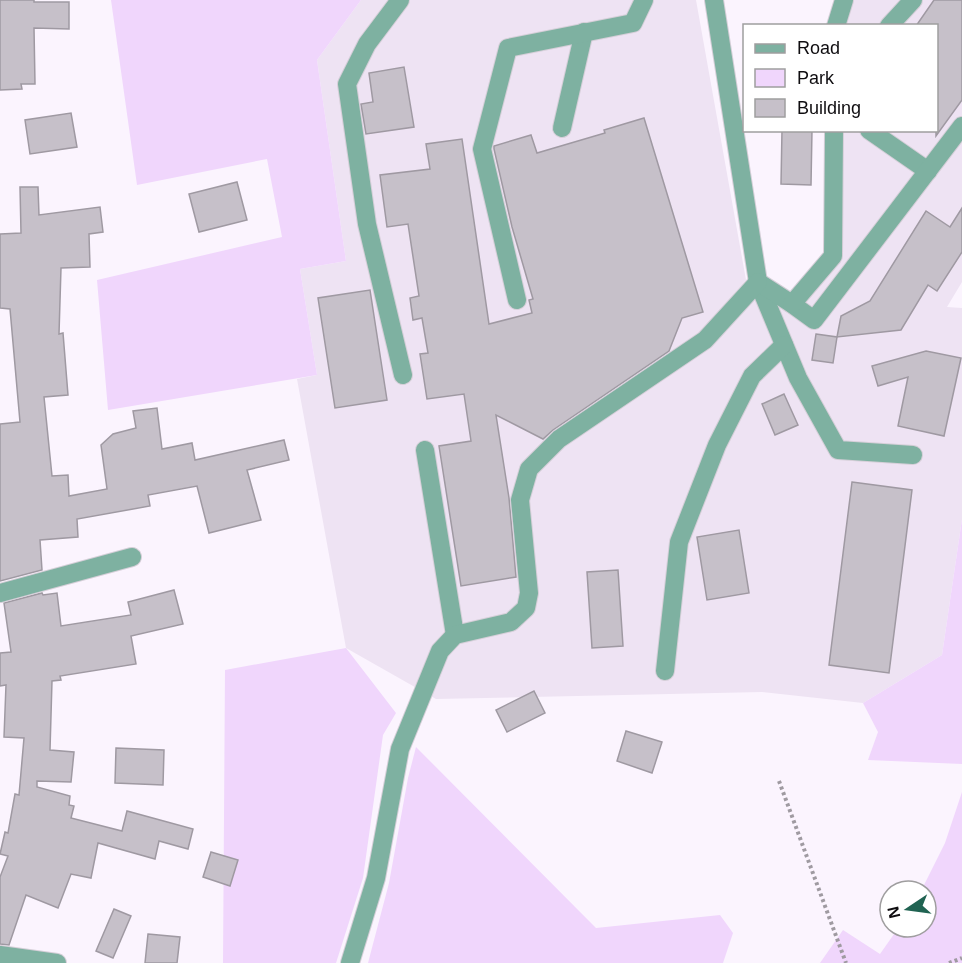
<svg xmlns="http://www.w3.org/2000/svg" width="962" height="963" font-family="Helvetica,sans-serif">
  <rect width="100%" height="100%" fill="#fbf4fe"/>
  <!-- built -->
  <path fill="#eee3f3" d="M 361,0 L 696,0 L 746,280 L 701,331 L 705,340 L 758,282 L 792,303 L 833,256 L 836,131 L 936,130 L 936,26 L 844,25 L 848,0 L 962,0 L 962,282 L 947,307 L 962,308 L 962,519 L 942,655 L 863,703 L 762,692 L 436,699 L 346,648 L 297,379 L 317,375 L 300,269 L 346,261 L 317,60 Z"/>
  <!-- green -->
  <g fill="#f0d6fc">
    <path d="M 111,0 L 361,0 L 317,60 L 346,261 L 300,269 L 317,375 L 108,410 L 97,280 L 282,237 L 267,159 L 137,185 Z"/>
    <path d="M 962,519 L 962,764 L 868,760 L 878,732 L 863,703 L 942,655 Z"/>
    <path d="M 346,648 L 396,713 L 383,735 L 363,878 L 336,963 L 223,963 L 225,670 Z"/>
    <path d="M 416,747 L 596,928 L 720,915 L 733,933 L 723,963 L 368,963 L 389,883 L 408,778 Z"/>
    <path d="M 962,792 L 962,963 L 820,963 L 843,930 L 880,954 L 899,927 L 926,927 L 926,891 L 921,891 L 945,843 Z"/>
  </g>
  <!-- building -->
  <g fill="#c6c0c9" stroke="#9f99a2" stroke-width="1.5">
    <path d="M 0,0 L 34,0 L 34,2 L 69,2 L 69,29 L 34,28 L 35,84 L 21,84 L 22,89 L 0,90 Z"/>
    <path d="M 934,0 L 962,0 L 962,100 L 936,136 L 936,26 L 916,26 Z"/>
    <path d="M 404,67 L 414,127 L 366,134 L 361,104 L 373,102 L 369,73 Z"/>
    <path d="M 71,113 L 77,147 L 30,154 L 25,120 Z"/>
    <path d="M 644,118 L 703,312 L 682,318 L 669,351 L 553,430 L 543,439 L 496,415 L 509,498 L 516,577 L 461,586 L 439,446 L 471,441 L 464,394 L 427,399 L 420,354 L 428,353 L 422,318 L 413,320 L 410,298 L 419,296 L 408,224 L 387,227 L 380,175 L 430,169 L 426,144 L 462,139 L 489,324 L 532,313 L 529,300 L 533,299 L 512,227 L 494,149 L 494,146 L 531,135 L 537,153 L 605,133 L 604,130 Z"/>
    <path d="M 782,130 L 812,130 L 811,185 L 781,184 Z"/>
    <path d="M 237,182 L 247,220 L 199,232 L 189,194 Z"/>
    <path d="M 20,187 L 38,187 L 39,215 L 100,207 L 103,232 L 89,234 L 90,267 L 61,268 L 59,334 L 63,333 L 68,395 L 44,397 L 52,476 L 68,475 L 69,496 L 107,489 L 101,445 L 113,434 L 136,428 L 133,411 L 157,408 L 162,449 L 192,443 L 195,460 L 284,440 L 289,460 L 247,470 L 261,520 L 209,533 L 197,486 L 148,495 L 150,506 L 77,519 L 78,537 L 40,540 L 42,570 L 0,581 L 0,424 L 20,422 L 10,309 L 0,308 L 0,234 L 21,233 Z"/>
    <path d="M 962,208 L 962,252 L 937,291 L 928,285 L 901,330 L 837,337 L 841,316 L 870,301 L 926,211 L 950,227 Z"/>
    <path d="M 370,290 L 387,400 L 335,408 L 318,298 Z"/>
    <path d="M 816,334 L 837,337 L 833,363 L 812,360 Z"/>
    <path d="M 926,351 L 961,358 L 944,436 L 898,426 L 908,377 L 878,386 L 872,366 Z"/>
    <path d="M 784,394 L 798,425 L 775,435 L 762,404 Z"/>
    <path d="M 852,482 L 912,490 L 889,673 L 829,665 Z"/>
    <path d="M 739,530 L 749,593 L 707,600 L 697,537 Z"/>
    <path d="M 618,570 L 623,646 L 592,648 L 587,572 Z"/>
    <path d="M 174,590 L 183,624 L 131,636 L 136,664 L 60,676 L 61,680 L 52,681 L 50,750 L 74,752 L 71,782 L 37,781 L 37,787 L 70,796 L 69,805 L 74,806 L 71,818 L 122,831 L 127,811 L 193,829 L 188,849 L 159,841 L 155,859 L 98,843 L 91,878 L 71,874 L 58,908 L 26,895 L 9,945 L 0,944 L 0,877 L 8,856 L 0,854 L 5,832 L 8,833 L 15,794 L 19,795 L 24,738 L 4,737 L 6,685 L 0,686 L 0,653 L 11,652 L 4,603 L 42,593 L 43,595 L 57,593 L 61,626 L 131,615 L 128,602 Z"/>
    <path d="M 534,691 L 545,713 L 507,732 L 496,710 Z"/>
    <path d="M 626,731 L 662,742 L 652,773 L 617,761 Z"/>
    <path d="M 116,748 L 164,750 L 163,785 L 115,783 Z"/>
    <path d="M 211,852 L 238,860 L 230,886 L 203,877 Z"/>
    <path d="M 114,909 L 131,916 L 113,958 L 96,951 Z"/>
    <path d="M 148,934 L 180,937 L 177,963 L 145,963 Z"/>
  </g>
  <g fill="none" stroke-linecap="round" stroke-linejoin="round">
    <!-- minor casing -->
    <g stroke="#d5cfd8" stroke-width="20">
      <g id="minor">
        <path d="M 400,0 L 367,44 L 347,84 L 367,224 L 403,375"/>
        <path d="M 714,0 L 758,282 L 798,378 L 838,450 L 913,455"/>
        <path d="M 836,26 L 844,0"/>
        <path d="M 889,26 L 913,0"/>
        <path d="M 562,128 L 584,32"/>
        <path d="M 869,130 L 928,171"/>
        <path d="M 758,282 L 792,304 L 814,320 L 962,126"/>
        <path d="M 517,300 L 482,149 L 508,48 L 633,23 L 644,0"/>
        <path d="M 792,304 L 833,256 L 834,130"/>
        <path d="M 425,450 L 455,635"/>
        <path d="M 0,593 L 132,557"/>
        <path d="M 665,671 L 679,542 L 717,445 L 752,376 L 784,345"/>
        <path d="M 0,955 L 57,963"/>
        <path d="M 350,963 L 376,878 L 400,749 L 440,651 L 455,635 L 511,622 L 526,608 L 529,593 L 520,500 L 529,469 L 559,439 L 705,340 L 758,282"/>
      </g>
    </g>
    <!-- path -->
    <g stroke="#9f9aa1" stroke-width="4" stroke-dasharray="3 3" stroke-linecap="butt">
      <path d="M 779,781 L 846,963"/>
      <path d="M 949,963 L 962,958"/>
    </g>
    <!-- minor -->
    <use href="#minor" stroke="#7eb1a1" stroke-width="18"/>
  </g>
  <!-- legend -->
  <rect x="743" y="24" width="195" height="108" fill="#ffffff" stroke="#9f9e9f" stroke-width="1.5"/>
  <rect x="755" y="44" width="30" height="9" fill="#7eb1a1" stroke="#9f9e9f" stroke-width="1.5"/>
  <text x="797" y="54" font-size="18" fill="#0f0d10">Road</text>
  <rect x="755" y="69" width="30" height="18" fill="#f0d6fc" stroke="#9f9e9f" stroke-width="1.5"/>
  <text x="797" y="84" font-size="18" fill="#0f0d10">Park</text>
  <rect x="755" y="99" width="30" height="18" fill="#c6c0c9" stroke="#9f9e9f" stroke-width="1.5"/>
  <text x="797" y="114" font-size="18" fill="#0f0d10">Building</text>
  <!-- north arrow -->
  <g transform="translate(908 909) rotate(257)"><circle r="28" fill="#ffffff" stroke="#9f9e9f" stroke-width="1.5"/>
  <path d="M0-4.5L10 22L0 15L-10 22Z" fill="#206352"/>
  <text y="-9" font-size="16" font-weight="bold" text-anchor="middle" fill="#0f0d10">N</text>
  </g>
</svg>
